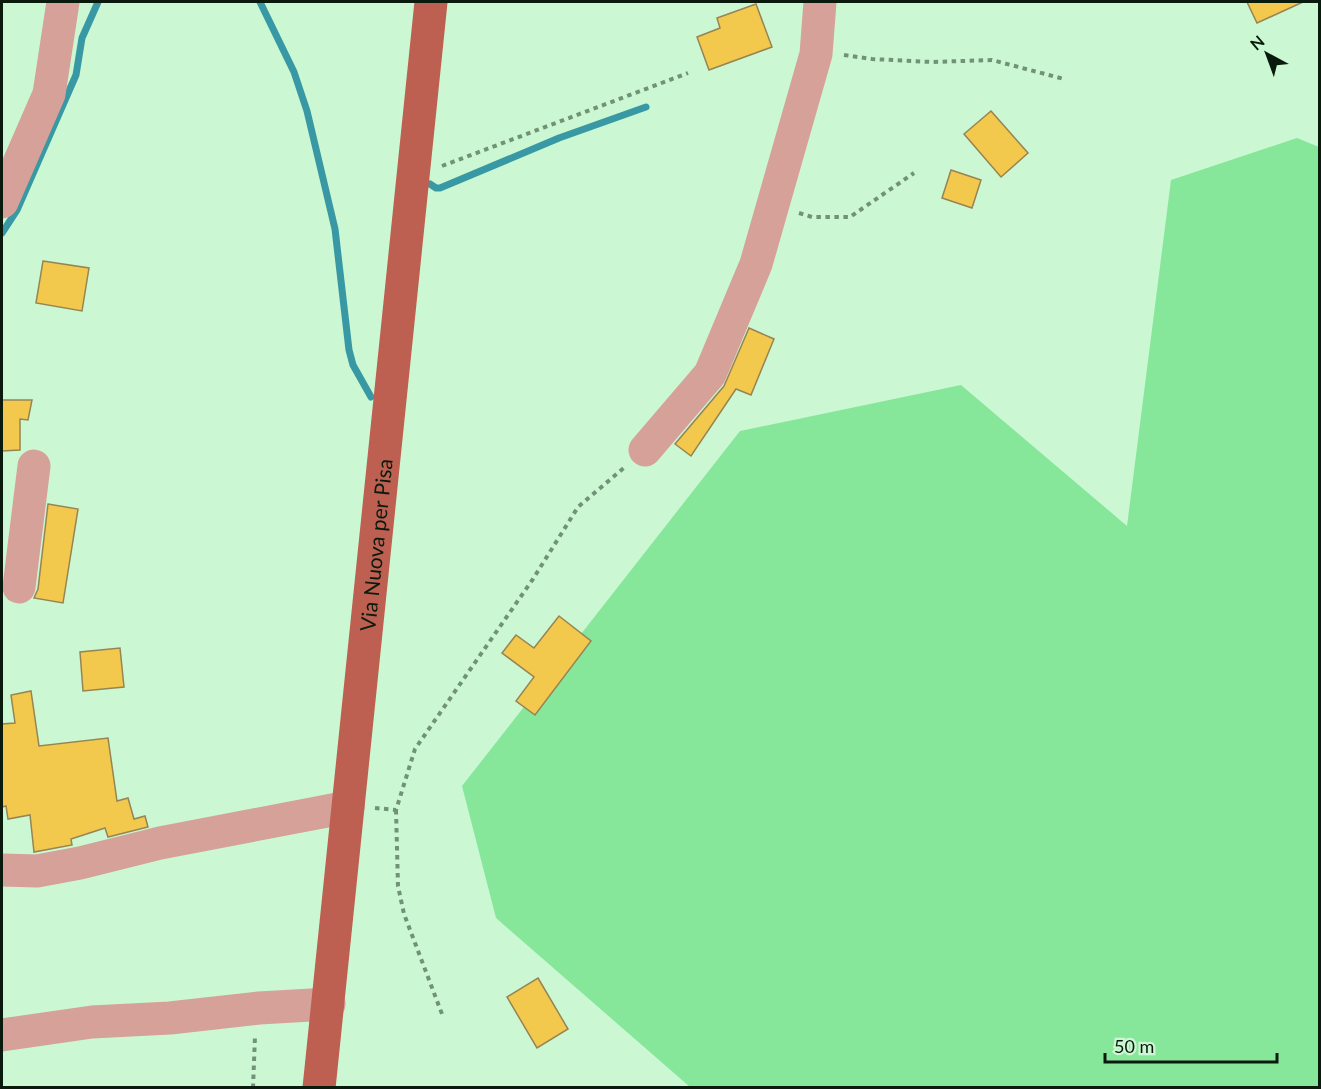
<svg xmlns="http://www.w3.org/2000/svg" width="1321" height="1089" font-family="Lato,sans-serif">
  <rect width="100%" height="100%" fill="#cbf8d2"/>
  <!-- green -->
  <path fill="#86e79b" d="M 1297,138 L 1319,147 L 1319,1087 L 690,1087 L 496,918 L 462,786 L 740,431 L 961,385 L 1127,526 L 1171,180 Z"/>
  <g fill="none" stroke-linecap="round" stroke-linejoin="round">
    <!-- stream -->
    <g stroke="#3899a4" stroke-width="7">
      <path d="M 260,2 L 294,72 L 307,111 L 335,229 L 349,350 L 353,365 L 371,397"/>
      <path d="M 430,184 L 436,188 L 440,188 L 559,138 L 646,107"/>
      <path d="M 2,233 L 17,210 L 76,75 L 82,38 L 98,2"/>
    </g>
  </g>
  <!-- building -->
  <g fill="#f2c84d" stroke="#968455" stroke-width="1.5">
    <path d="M 1247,2 L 1303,2 L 1257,23 Z"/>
    <path d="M 756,4 L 772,47 L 709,70 L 697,37 L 720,28 L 717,18 Z"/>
    <path d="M 991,111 L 1028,153 L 1001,177 L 964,134 Z"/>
    <path d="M 951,170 L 981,180 L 972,208 L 942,198 Z"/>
    <path d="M 43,261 L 89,268 L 82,311 L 36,303 Z"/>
    <path d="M 749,328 L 774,339 L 751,395 L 736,389 L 691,456 L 675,444 L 724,386 Z"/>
    <path d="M 2,400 L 32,400 L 28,420 L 20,419 L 20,450 L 2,451 Z"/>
    <path d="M 48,504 L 78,509 L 63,603 L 34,598 L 38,589 Z"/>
    <path d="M 559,616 L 591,641 L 535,715 L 516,701 L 534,677 L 502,653 L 516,635 L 534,648 Z"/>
    <path d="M 120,648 L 124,687 L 83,691 L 80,652 Z"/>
    <path d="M 31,691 L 39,746 L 108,738 L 117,801 L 128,798 L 134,819 L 145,816 L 148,827 L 108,837 L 105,828 L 71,839 L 72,845 L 34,852 L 30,815 L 8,819 L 6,806 L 2,807 L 2,724 L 15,723 L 11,695 Z"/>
    <path d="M 538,978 L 568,1029 L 537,1048 L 507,997 Z"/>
  </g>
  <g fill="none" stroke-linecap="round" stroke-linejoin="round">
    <!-- path -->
    <g stroke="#729277" stroke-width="4" stroke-dasharray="4.5 4.5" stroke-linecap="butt">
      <path d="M 844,55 L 872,59 L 932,62 L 992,60 L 1064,79"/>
      <path d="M 442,166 L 688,73"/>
      <path d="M 799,213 L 812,217 L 850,217 L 914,173"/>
      <path d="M 375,808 L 396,810 L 415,749 L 533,579 L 578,507 L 626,466"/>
      <path d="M 396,810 L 398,886 L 404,914 L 442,1014"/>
      <path d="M 253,1088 L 255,1036"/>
    </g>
    <!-- minor -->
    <g stroke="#d6a198" stroke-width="33">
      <path d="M 2,202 L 49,94 L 63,2"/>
      <path d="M 645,450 L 710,374 L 756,264 L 816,54 L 820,2"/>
      <path d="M 19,587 L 34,466"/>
      <path d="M 2,870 L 37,871 L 80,863 L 160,843 L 348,807"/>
      <path d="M 2,1035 L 92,1022 L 170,1018 L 259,1008 L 329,1004"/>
    </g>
    <!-- major -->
    <path stroke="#bd6052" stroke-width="33" id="s1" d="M 319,1088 L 431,2"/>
  </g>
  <g text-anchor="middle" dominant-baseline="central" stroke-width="4.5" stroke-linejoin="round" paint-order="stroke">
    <!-- street labels -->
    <g font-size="21" fill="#0a1b0e" stroke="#cbf8d2">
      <text stroke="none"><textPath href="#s1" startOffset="546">Via Nuova per Pisa</textPath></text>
    </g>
  </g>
  <!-- border -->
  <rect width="1321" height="1089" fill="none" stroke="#0a1b0e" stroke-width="6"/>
  <!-- north arrow -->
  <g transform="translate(1267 54) rotate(319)" stroke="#cbf8d2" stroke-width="4.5" paint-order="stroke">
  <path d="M0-4.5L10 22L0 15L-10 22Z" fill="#0a1b0e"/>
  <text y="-9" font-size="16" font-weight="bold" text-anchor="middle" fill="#0a1b0e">N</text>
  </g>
  <!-- scale -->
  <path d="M1105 1053v9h172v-9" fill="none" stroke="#0a1b0e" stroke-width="3"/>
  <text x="1114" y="1053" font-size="18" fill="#0a1b0e" stroke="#cbf8d2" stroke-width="4.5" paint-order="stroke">50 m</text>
</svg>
